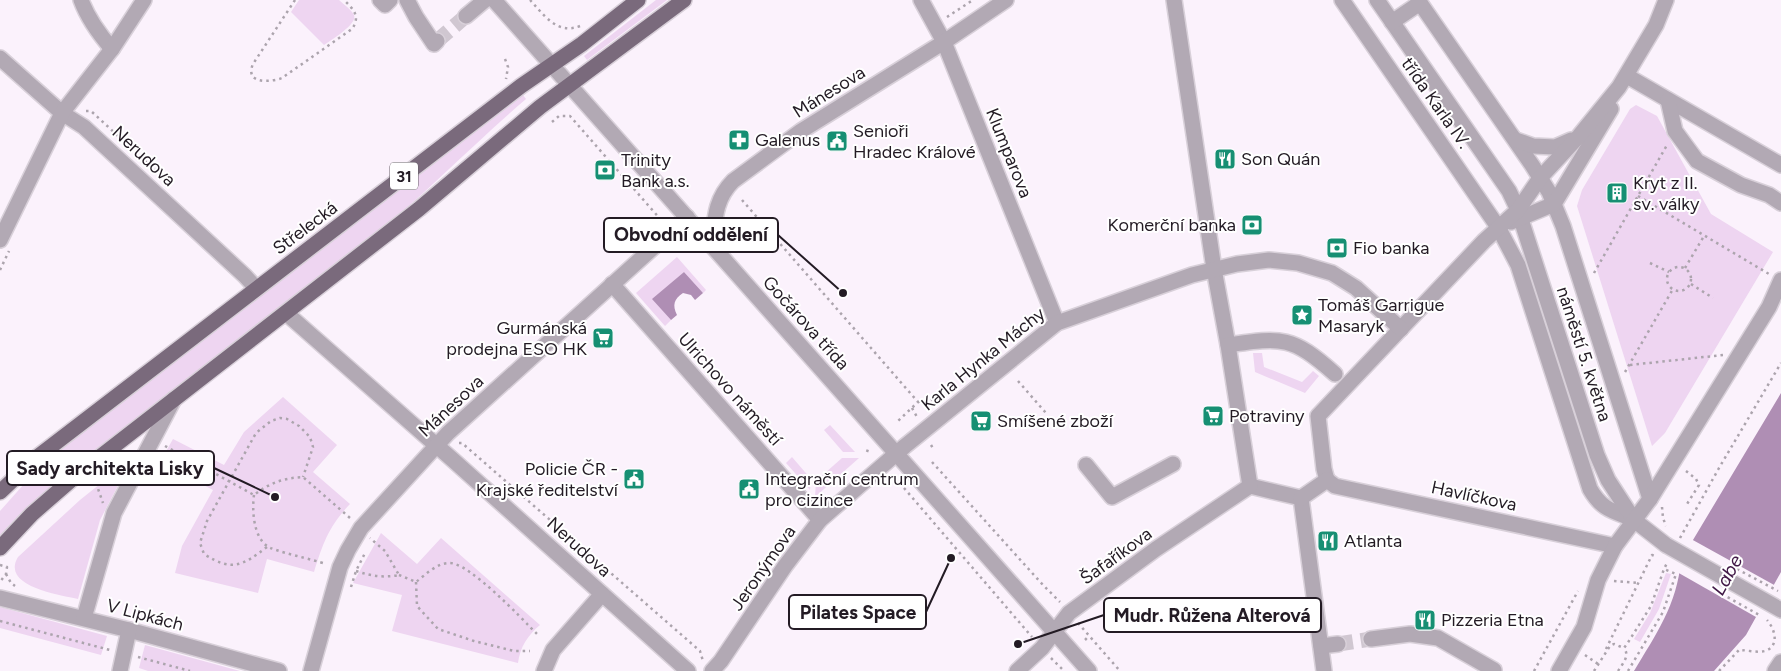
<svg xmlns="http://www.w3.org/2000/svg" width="1781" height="671" font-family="Figtree,sans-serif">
  <rect width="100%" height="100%" fill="#fbf2fc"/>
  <!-- green -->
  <g fill="#eed5f1">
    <path d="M 299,0 L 339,0 C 343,4 351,9 354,15 C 358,24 331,40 324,45 L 291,12 Z"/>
    <path d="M 656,0 L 667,0 L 587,60 L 584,56 Z"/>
    <path d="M 523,95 L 526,99 C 476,142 429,190 378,233 L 76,465 L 19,515 L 0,535 L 0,511 L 41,465 L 52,456 Z"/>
    <path d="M 1636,105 L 1657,116 L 1711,214 L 1773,252 L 1665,433 L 1652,446 L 1577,206 L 1582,190 L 1630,109 Z"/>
    <path d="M 677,257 L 706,290 L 703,293 L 684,272 L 653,299 L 671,320 L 665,326 L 636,293 Z"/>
    <path d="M 1253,353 L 1262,353 L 1264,367 L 1302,382 L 1313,371 L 1319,376 L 1305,393 L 1255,372 Z"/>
    <path d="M 283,397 L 337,445 L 313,472 L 350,504 C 329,526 323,543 314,572 L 267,559 L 258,593 L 175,573 L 182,546 L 213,490 L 160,462 L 173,439 L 224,465 L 244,432 Z"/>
    <path d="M 830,425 L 855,452 L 843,452 L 824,430 Z"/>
    <path d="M 792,457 L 811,479 L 810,490 L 786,463 Z"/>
    <path d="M 842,458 L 859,458 L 815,497 L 816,481 Z"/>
    <path d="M 120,468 L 125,472 L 100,520 L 78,599 C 62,595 0,587 18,557 L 80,500 Z"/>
    <path d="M 381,533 L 417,564 L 441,538 L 540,625 C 528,635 520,647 518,663 L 392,631 L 402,595 L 353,583 Z"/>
    <path d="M 1666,573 L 1671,574 L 1659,609 L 1640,642 L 1634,639 L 1650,613 Z"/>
    <path d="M 0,607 L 107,636 L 101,655 L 0,628 Z"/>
    <path d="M 145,645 L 240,671 L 148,671 L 139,668 Z"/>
  </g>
  <!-- water -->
  <g fill="#af8eb4">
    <path d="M 684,272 L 703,293 L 695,300 L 691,295 L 683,293 C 674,299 672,305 677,315 L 671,320 L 652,299 Z"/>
    <path d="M 1781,393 L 1781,572 L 1746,635 L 1714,671 L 1634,671 C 1656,634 1677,605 1681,560 Z"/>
  </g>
  <!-- pier -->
  <path fill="#fbf2fc" d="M 1691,539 L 1776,586 L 1760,616 L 1756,617 L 1677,572 L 1679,559 Z"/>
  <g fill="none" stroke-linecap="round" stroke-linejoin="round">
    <!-- minor-tunnel -->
    <g stroke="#d0c7d1" stroke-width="15" stroke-dasharray="15 8" stroke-linecap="butt">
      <path d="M 437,41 L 466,16"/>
      <path d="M 1338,644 L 1371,639"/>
    </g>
    <!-- minor casing -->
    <g stroke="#d8d0d9" stroke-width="18">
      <g id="minor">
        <path d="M 81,0 C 88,19 99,34 112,49"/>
        <path d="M 380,0 L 385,5 L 390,0"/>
        <path d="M 407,0 L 416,17 L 434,44 L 437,41"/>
        <path d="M 494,0 L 1089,671"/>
        <path d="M 921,0 L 944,42 L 1057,323"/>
        <path d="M 1174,0 L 1214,269 L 1228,345 L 1250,486"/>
        <path d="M 1342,0 L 1498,227 L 1518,265 L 1590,489 C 1602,510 1613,511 1633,519"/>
        <path d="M 1377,0 L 1509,191 L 1518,210 L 1597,455 L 1608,480 L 1634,520 L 1666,545"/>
        <path d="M 1418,0 L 1532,165 L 1549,192 L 1563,226 L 1650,499"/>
        <path d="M 466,16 L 485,0"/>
        <path d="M 1392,22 L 1420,3"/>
        <path d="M 0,58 L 62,113 L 84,127 L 245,276 L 256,288"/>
        <path d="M 1627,76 L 1781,165"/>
        <path d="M 1668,100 L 1675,131 L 1697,161 L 1741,185 L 1769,195 L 1781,203"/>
        <path d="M 1516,140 L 1533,146 L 1555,147 L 1571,140"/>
        <path d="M 1511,222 L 1554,204 L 1611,109"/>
        <path d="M 0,240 L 62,113 L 112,49 L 144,0"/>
        <path d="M 712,246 C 715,221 714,200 733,181 L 801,131 L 944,42 L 1006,0"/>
        <path d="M 612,284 L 820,520"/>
        <path d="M 286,313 L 453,460 L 688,671"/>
        <path d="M 1228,345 C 1283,337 1292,336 1335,374"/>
        <path d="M 1086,465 L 1112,497 L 1173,464"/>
        <path d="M 1327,480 L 1324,469 L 1318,416 L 1484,241 L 1518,210 L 1540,178 L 1579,136 L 1619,87 L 1656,25 L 1666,0"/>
        <path d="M 1327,480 L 1335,486 L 1615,546"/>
        <path d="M 1250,486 L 1301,498 L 1324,671"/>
        <path d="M 1301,498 L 1327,480"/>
        <path d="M 1726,579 L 1781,610"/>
        <path d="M 0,598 L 129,630 L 279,671"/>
        <path d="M 84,618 L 114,513 L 174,399"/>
        <path d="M 1371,639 L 1410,634 L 1438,638 L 1494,670"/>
        <path d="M 1321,646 L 1338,644"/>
        <path d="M 120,671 L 129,630"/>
        <path d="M 311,671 L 340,567 L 348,550 L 361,528 L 448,433 L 687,217"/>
        <path d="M 544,671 L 553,650 L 602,594"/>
        <path d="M 712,671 L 721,661 L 785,566 L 820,520 L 905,446 L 1057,323 L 1192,275 L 1237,264 L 1269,260 L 1298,263 L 1332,273 L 1356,288 L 1401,329"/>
        <path d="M 1017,671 L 1042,648 L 1069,613 L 1156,549 L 1250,486"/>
        <path d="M 1559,671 L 1584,627 L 1598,580 L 1615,546 L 1650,499 L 1769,307 L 1781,280"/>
        <path d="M 1775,671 L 1781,662"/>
      </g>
    </g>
    <!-- major casing -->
    <g stroke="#d8d0d9" stroke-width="18">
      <g id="major">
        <path d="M 0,492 L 36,458 L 521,86 L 582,44 L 638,0"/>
        <path d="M 0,548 L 32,514 L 78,474 L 419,209 L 540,107 L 684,0"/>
      </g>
    </g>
    <!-- path -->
    <g stroke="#aca4ad" stroke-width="2.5" stroke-dasharray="2.5 4" stroke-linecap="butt">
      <path d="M 295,0 L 253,64 C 244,85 272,82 282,78 L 352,29 C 361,16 353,9 344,0"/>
      <path d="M 530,0 C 544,15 557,35 580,26"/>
      <path d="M 947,17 L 973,0"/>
      <path d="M 505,59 L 508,67 L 506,79"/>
      <path d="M 86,111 L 91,111 L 157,172"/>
      <path d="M 552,122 L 559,116 L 570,116 L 662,221"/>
      <path d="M 1638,196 L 1769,274"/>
      <path d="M 742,200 L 918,402 L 897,422"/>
      <path d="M 1650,263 L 1669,272"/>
      <circle cx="1679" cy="279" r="12"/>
      <path d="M 1685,268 L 1704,236"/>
      <path d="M 0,270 L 9,251"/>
      <path d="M 1594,273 L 1667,145"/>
      <path d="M 1691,284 L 1713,298"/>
      <path d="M 1630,365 L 1723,355"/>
      <path d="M 1625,372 L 1673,289"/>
      <path d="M 1018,381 L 1046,413"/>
      <path d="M 918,402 L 931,400 L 942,391"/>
      <path d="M 912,408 L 917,417"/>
      <path d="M 459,443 L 462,443 L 700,651 L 703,661"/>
      <path d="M 931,445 L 934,450"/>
      <path d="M 165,446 L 254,495 C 269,483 284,478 303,477 L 350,518"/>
      <path d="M 867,452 L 869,446"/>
      <path d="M 932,462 L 1043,585 L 1060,602"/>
      <path d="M 1686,471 L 1696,479 L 1699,485 L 1687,504"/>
      <path d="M 96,483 L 103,503"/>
      <path d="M 904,488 L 1032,637"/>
      <path d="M 254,495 C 252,509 253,536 267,546 C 273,551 315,560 326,564"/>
      <path d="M 1662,507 L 1663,518 L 1666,526"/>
      <path d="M 1680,538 L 1719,468 L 1781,363"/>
      <path d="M 267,547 C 242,566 232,572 204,554 L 200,543 L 207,521 L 256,433 L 271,421 L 280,418 L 287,419 L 299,426 L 310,437 L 313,447 L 303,477"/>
      <path d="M 0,565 L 7,567 L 6,574 L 0,582"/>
      <path d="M 356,571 C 371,576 384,578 399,575 L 385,551 L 370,538"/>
      <path d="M 6,574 L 11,583 L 15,586"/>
      <path d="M 399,575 L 416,582 C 425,575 437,563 449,563 C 469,562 522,619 537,634"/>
      <path d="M 1614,581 L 1638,583"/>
      <path d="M 416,582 L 417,606 L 438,629 L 474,641 L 514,651 L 530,651"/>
      <path d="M 351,587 L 356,571 L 365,553"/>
      <path d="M 0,621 L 110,650"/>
      <path d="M 1078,623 L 1120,671"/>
      <path d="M 1085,640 L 1089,636"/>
      <path d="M 1606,649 L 1652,555 L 1657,557"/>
      <path d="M 1585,655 L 1598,664"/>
      <path d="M 138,657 L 190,671"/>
      <path d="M 1051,658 L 1064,671"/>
      <path d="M 1534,671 L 1578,591"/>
      <path d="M 1594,671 L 1610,646 L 1614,644 L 1624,648 L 1627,644 L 1651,606 L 1664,569 L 1668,561"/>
      <path d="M 1618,671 C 1623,663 1630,656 1624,648"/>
      <path d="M 1628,671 L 1663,612 L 1676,574 L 1664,569"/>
      <path d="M 1719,671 L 1739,650 C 1747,650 1757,653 1765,651 C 1780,646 1775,629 1767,620"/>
    </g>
    <!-- minor -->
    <use href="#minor" stroke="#b2a9b4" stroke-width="15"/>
    <!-- major -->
    <use href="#major" stroke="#7a6a7c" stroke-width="15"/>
    <!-- minor-bridge casing -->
    <g stroke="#d8d0d9" stroke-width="18" stroke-linecap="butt">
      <path id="minor-bridge" d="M 1666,545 L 1726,579"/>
    </g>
    <!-- path-bridge -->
    <g stroke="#aca4ad" stroke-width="2.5" stroke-dasharray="2.5 4" stroke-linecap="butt">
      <path d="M 1737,569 L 1778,591"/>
      <path d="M 1722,594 L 1761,616"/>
    </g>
    <!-- minor-bridge -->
    <use href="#minor-bridge" stroke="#b2a9b4" stroke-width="15"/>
  </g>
  <!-- icons -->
  <defs>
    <g id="pharmacy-square" transform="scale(1.125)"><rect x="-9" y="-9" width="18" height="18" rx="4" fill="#168f73" stroke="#fff"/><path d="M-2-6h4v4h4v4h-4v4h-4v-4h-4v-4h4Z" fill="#fff"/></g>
    <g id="civic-square" transform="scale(1.125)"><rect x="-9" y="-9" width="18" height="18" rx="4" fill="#168f73" stroke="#fff"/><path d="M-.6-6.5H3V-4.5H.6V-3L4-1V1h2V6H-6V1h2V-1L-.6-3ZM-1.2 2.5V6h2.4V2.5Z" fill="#fff"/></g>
    <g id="restaurant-square" transform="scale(1.125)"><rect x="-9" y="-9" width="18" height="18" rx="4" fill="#168f73" stroke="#fff"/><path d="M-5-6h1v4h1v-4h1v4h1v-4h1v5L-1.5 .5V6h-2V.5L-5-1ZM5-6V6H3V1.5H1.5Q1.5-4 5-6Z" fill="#fff"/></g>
    <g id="bank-square" transform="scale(1.125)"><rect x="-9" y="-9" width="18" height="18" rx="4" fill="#168f73" stroke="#fff"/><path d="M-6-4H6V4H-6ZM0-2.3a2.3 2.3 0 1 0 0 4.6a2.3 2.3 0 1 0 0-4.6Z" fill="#fff"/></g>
    <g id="building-square" transform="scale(1.125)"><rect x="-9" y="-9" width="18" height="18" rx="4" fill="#168f73" stroke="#fff"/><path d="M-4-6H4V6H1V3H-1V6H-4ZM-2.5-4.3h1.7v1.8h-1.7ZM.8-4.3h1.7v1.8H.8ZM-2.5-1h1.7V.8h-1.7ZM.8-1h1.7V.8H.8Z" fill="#fff"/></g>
    <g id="sight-square" transform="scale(1.125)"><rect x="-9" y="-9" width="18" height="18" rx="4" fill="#168f73" stroke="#fff"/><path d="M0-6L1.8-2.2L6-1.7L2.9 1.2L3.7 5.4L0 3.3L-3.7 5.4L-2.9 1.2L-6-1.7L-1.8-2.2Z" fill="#fff"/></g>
    <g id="supermarket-square" transform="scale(1.125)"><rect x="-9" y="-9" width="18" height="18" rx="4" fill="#168f73" stroke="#fff"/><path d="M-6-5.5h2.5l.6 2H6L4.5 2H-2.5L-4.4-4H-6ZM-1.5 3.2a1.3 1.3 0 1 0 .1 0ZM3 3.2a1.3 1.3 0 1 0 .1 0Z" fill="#fff"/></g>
  </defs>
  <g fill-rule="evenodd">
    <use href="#pharmacy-square" x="739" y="140"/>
    <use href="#civic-square" x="837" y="141"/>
    <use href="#restaurant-square" x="1225" y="159"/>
    <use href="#bank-square" x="605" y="170"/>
    <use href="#building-square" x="1617" y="193"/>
    <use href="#bank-square" x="1252" y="225"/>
    <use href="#bank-square" x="1337" y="248"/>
    <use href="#sight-square" x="1302" y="315"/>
    <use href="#supermarket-square" x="603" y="338"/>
    <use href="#supermarket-square" x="1213" y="416"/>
    <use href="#supermarket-square" x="981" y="421"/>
    <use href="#civic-square" x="634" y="479"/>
    <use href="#civic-square" x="749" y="489"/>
    <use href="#restaurant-square" x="1328" y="541"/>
    <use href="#restaurant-square" x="1425" y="620"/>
  </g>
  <g text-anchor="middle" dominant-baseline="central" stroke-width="4" stroke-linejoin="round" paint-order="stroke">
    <!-- shield labels -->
    <rect fill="#fff" stroke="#655f66" stroke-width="1" x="390" y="162.5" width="28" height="27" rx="4"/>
    <g font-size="16" font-weight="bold" fill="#231b24">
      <text x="404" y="176">31</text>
    </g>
    <!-- street labels -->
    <g font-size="18" fill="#231b24" stroke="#fff">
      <text transform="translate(829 92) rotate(-32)">Mánesova</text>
      <text transform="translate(1436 103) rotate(55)">třída Karla IV.</text>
      <text transform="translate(1009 153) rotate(68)">Klumparova</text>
      <text transform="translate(144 156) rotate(43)">Nerudova</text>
      <text transform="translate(305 228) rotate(-37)">Střelecká</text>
      <text transform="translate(806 323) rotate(48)">Gočárova třída</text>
      <text transform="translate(1584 354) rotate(72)">náměstí 5. května</text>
      <text transform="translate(983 359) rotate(-39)">Karla Hynka Máchy</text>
      <text transform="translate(730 389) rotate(48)">Ulrichovo náměstí</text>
      <text transform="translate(451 406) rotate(-43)">Mánesova</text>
      <text transform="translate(1474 496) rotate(12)">Havlíčkova</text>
      <text transform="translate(579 547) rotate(42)">Nerudova</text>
      <text transform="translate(1116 556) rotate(-36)">Šafaříkova</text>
      <text transform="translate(763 568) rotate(-55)">Jeronýmova</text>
      <text transform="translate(145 615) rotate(15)">V Lipkách</text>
    </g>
    <!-- poi labels -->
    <g font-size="18" fill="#231b24" stroke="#fff" text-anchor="start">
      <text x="853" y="131">Senioři<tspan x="853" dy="21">Hradec Králové</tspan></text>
      <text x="755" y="140">Galenus</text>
      <text x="1241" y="159">Son Quán</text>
      <text x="621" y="160">Trinity<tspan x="621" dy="21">Bank a.s.</tspan></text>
      <text x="1633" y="183">Kryt z II.<tspan x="1633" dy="21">sv. války</tspan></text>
      <text x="1236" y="225" text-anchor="end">Komerční banka</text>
      <text x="1353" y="248">Fio banka</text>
      <text x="1318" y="305">Tomáš Garrigue<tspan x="1318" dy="21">Masaryk</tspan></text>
      <text x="587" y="328" text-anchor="end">Gurmánská<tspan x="587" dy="21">prodejna ESO HK</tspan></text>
      <text x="1229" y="416">Potraviny</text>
      <text x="997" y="421">Smíšené zboží</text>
      <text x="618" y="469" text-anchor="end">Policie ČR -<tspan x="618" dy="21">Krajské ředitelství</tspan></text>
      <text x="765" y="479">Integrační centrum<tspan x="765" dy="21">pro cizince</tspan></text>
      <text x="1344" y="541">Atlanta</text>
      <text x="1441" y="620">Pizzeria Etna</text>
    </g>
    <!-- water labels -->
    <g font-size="19" font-style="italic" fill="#401746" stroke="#fff">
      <text transform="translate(1727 575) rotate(-61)">Labe</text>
    </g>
  </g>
  <!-- callouts -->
  <path fill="none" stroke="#231b24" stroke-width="2" d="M843 293L778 235M275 497L214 468M951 558L926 612M1018 644L1104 615"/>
  <g fill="#231b24" stroke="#fff" stroke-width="2">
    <circle cx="843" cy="293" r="5"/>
    <circle cx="275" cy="497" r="5"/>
    <circle cx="951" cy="558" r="5"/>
    <circle cx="1018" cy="644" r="5"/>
  </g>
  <g fill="#fff" stroke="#231b24" stroke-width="2">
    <rect x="604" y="218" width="174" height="34" rx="5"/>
    <rect x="7" y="451" width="207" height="34" rx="5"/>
    <rect x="789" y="595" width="137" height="34" rx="5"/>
    <rect x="1104" y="598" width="217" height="34" rx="5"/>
  </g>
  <g font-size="19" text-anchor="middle" font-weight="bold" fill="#231b24">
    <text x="691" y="241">Obvodní oddělení</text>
    <text x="110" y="475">Sady architekta Lisky</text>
    <text x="858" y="619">Pilates Space</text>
    <text x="1212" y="622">Mudr. Růžena Alterová</text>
  </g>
</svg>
